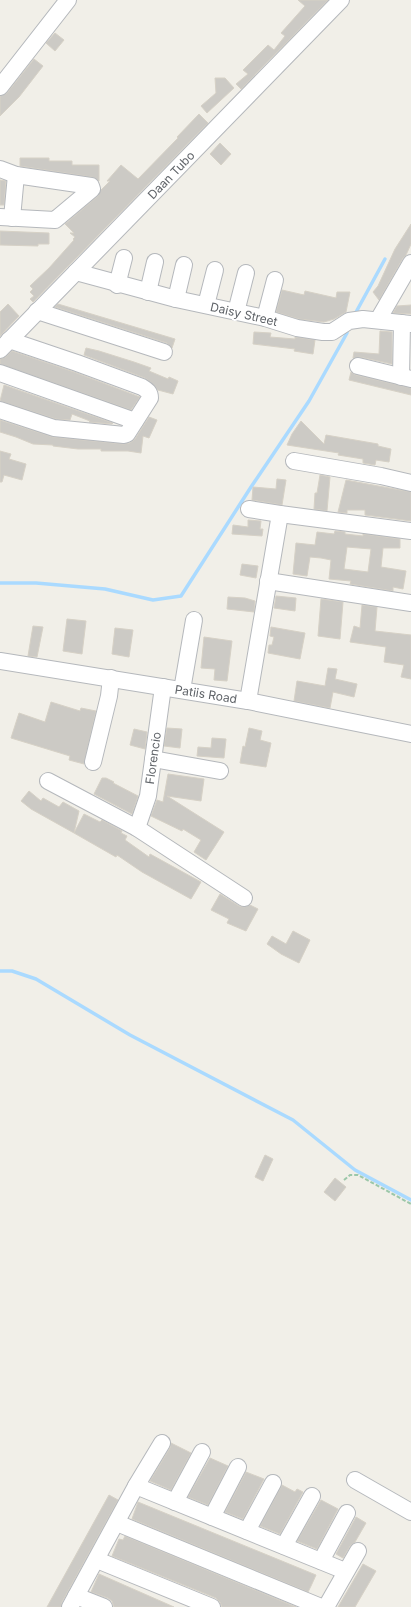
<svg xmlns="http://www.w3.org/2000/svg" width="411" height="1607" font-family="Inter,sans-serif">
  <rect width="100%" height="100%" fill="#f1efe8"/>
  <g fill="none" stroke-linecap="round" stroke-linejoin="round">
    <!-- stream -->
    <g stroke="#aadaff" stroke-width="3.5">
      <path d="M 355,314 L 385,259"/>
      <path d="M 0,583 L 36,583 L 105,589 L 153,600 L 181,596 L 251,487 L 309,401 L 347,333"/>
      <path d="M 0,971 L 12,971 L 36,979 L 130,1035 L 293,1120 L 355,1170 L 411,1200"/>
    </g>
  </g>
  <!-- building -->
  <g fill="#cccac5" stroke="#d6d1c6" fill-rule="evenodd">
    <path d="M 298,0 L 328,0 L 241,89 L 236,84 L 248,74 L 243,70 L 268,45 L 274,50 L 285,36 L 281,33 L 305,6 Z"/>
    <path d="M 55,33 L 64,40 L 55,51 L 46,43 Z"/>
    <path d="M 34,59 L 43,66 L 19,97 L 0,116 L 0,96 L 7,93 Z"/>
    <path d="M 215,78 L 225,78 L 234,88 L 207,113 L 201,106 L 216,93 Z"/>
    <path d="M 199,114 L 208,123 L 33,302 L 30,299 L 34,296 L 30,292 L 33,289 L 30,286 L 49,268 L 74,240 L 73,239 L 75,237 L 70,233 L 74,233 L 65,224 L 98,196 L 101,190 L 110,181 L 107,181 L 121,165 L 138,179 L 178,138 L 177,137 Z"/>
    <path d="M 220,143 L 231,154 L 221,165 L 210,154 Z"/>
    <path d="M 20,158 L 49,158 L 49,161 L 72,161 L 72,165 L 99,165 L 99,181 L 92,177 L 20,166 Z"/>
    <path d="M 0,180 L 6,181 L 4,205 L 0,205 Z"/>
    <path d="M 411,224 L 411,244 L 406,255 L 403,258 L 379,300 L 373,292 L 378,286 L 395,249 Z"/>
    <path d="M 0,231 L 49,233 L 49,244 L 38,244 L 38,246 L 0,245 Z"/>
    <path d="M 282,290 L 304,295 L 305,291 L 336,298 L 337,292 L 350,292 L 346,312 L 334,319 L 324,322 L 299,319 L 276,312 Z"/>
    <path d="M 8,304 L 19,316 L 0,336 L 0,312 Z"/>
    <path d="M 58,304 L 175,339 L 172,348 L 167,343 L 55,307 Z"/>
    <path d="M 411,305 L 411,314 L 393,313 L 397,306 Z"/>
    <path d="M 380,331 L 392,332 L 392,364 L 360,357 L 353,358 L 354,352 L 379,354 Z"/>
    <path d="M 254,332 L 271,333 L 270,337 L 295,339 L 295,337 L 315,340 L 313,354 L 294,351 L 295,349 L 253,344 Z"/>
    <path d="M 86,348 L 99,351 L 134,362 L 151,368 L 149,371 L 168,379 L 169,377 L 178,381 L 173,394 L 158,390 L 153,384 L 145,378 L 84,355 Z"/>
    <path d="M 12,351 L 74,372 L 140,397 L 131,410 L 0,364 L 0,359 L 6,357 Z"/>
    <path d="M 351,372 L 356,375 L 411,388 L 411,395 L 349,380 Z"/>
    <path d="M 4,385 L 113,423 L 112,424 L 89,422 L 90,421 L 72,414 L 70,420 L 56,419 L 0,401 Z"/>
    <path d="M 149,417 L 157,420 L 149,438 L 143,436 L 141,453 L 128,451 L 101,451 L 101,449 L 78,449 L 53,446 L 53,445 L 33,444 L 16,437 L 0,432 L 0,420 L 53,437 L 123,444 L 130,443 L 135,439 Z"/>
    <path d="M 301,421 L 324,444 L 326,435 L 378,444 L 378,446 L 391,449 L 389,462 L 376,460 L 375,465 L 363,463 L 363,459 L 338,455 L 339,453 L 287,445 L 292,434 Z"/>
    <path d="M 0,451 L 11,454 L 9,459 L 26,464 L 22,480 L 4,475 L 2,482 L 0,482 Z"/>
    <path d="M 320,475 L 330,477 L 327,511 L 314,509 L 315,493 L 317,493 Z"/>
    <path d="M 277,479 L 286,480 L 282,505 L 252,500 L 253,487 L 276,489 Z"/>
    <path d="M 346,480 L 411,492 L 411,521 L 365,515 L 365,510 L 347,510 L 347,513 L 338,512 Z"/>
    <path d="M 248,520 L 261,521 L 260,529 L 263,529 L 262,536 L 232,534 L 233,525 L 248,527 Z"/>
    <path d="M 335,531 L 345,532 L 345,534 L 363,536 L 363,534 L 400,539 L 400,548 L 383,548 L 381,567 L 406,571 L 403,589 L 393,587 L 393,591 L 350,584 L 351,581 L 329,579 L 331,560 L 321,558 L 310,557 L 307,576 L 293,574 L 296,543 L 315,545 L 317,532 L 334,534 ZM 347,547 L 371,549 L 368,572 L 344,569 Z"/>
    <path d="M 242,564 L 258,566 L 256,578 L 240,575 Z"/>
    <path d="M 276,596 L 296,598 L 295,611 L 274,608 Z"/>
    <path d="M 228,597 L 245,598 L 255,601 L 254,612 L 227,609 Z"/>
    <path d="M 321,599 L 343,602 L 340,639 L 318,636 Z"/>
    <path d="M 362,605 L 377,607 L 375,631 L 411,635 L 411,679 L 401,677 L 404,665 L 384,662 L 386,647 L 350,642 L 354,626 L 360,628 Z"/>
    <path d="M 67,619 L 86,621 L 82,654 L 63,651 Z"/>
    <path d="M 33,626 L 43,627 L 37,657 L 28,656 Z"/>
    <path d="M 271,627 L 305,633 L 300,659 L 268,653 L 269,645 L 272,645 L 274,637 L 270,636 Z"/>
    <path d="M 115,628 L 133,630 L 129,657 L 112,654 Z"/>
    <path d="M 204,637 L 232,641 L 227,681 L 214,680 L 215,669 L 201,668 Z"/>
    <path d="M 328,668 L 337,669 L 335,679 L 357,684 L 354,697 L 333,692 L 330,708 L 294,701 L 297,681 L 325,686 Z"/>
    <path d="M 51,702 L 80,711 L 81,708 L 96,711 L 84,764 L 69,760 L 70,756 L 11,738 L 19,713 L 45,722 Z"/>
    <path d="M 167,728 L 182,729 L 180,748 L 164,746 Z"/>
    <path d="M 249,728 L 262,731 L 260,740 L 271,743 L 266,767 L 240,763 L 243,746 L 245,747 Z"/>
    <path d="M 134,729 L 147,732 L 145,749 L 130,745 Z"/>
    <path d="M 212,738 L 226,739 L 224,758 L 197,756 L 198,747 L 211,748 Z"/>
    <path d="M 168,774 L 204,779 L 201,801 L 167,796 L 224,832 L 206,860 L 194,852 L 201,840 L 183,829 L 182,831 L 151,816 L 157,800 L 163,802 Z"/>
    <path d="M 102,778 L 106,778 L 114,782 L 113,783 L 138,796 L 132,814 L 94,794 Z"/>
    <path d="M 29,791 L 41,801 L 43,798 L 59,807 L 63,802 L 79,811 L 74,833 L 31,809 L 21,801 Z"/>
    <path d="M 84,814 L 100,822 L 102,820 L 122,831 L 121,833 L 127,836 L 125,840 L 149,857 L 150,854 L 201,882 L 191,899 L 142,872 L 117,855 L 116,857 L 74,833 Z"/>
    <path d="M 220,894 L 239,906 L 244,907 L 250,905 L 258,909 L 246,931 L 227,923 L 229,919 L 211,910 Z"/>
    <path d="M 293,931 L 310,940 L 299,963 L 281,954 L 267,944 L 272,936 L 286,944 Z"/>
    <path d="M 265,1155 L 273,1159 L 263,1181 L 255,1177 Z"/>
    <path d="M 335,1178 L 346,1187 L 335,1201 L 324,1192 Z"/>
    <path d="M 171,1443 L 191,1453 L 171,1490 L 150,1481 L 170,1448 Z"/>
    <path d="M 210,1458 L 228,1466 L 208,1505 L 188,1497 Z"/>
    <path d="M 246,1472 L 264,1479 L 243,1519 L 225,1512 Z"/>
    <path d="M 282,1485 L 295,1492 L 297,1489 L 303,1492 L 280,1534 L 260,1526 Z"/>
    <path d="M 109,1495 L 118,1500 L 62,1602 L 61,1607 L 47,1607 Z"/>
    <path d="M 321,1500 L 338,1509 L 317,1549 L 297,1541 Z"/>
    <path d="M 138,1502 L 316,1575 L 311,1586 L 308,1592 L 132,1519 Z"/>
    <path d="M 356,1517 L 366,1523 L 355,1542 L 350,1546 L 343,1558 L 336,1554 Z"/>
    <path d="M 125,1536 L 296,1607 L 222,1607 L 220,1602 L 216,1598 L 112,1556 L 119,1539 L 123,1540 Z"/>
    <path d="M 363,1564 L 376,1571 L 355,1607 L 338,1607 Z"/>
    <path d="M 99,1574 L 174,1607 L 114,1607 L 112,1601 L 108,1598 L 91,1592 Z"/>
  </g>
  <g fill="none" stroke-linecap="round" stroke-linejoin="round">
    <!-- minor casing -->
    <g stroke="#b5b8bc" stroke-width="18">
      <g id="minor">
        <path d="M 0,87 L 68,0"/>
        <path d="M 0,169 L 16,175 L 91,186 L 92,189 L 55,220 L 0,217"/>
        <path d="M 12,218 L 16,175"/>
        <path d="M 76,272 L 176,299 L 265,318 L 297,328 L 323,332 L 332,332 L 349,321 L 363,319 L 411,324"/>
        <path d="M 117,285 L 124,258"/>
        <path d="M 148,292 L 155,262"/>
        <path d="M 176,299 L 184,265"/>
        <path d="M 206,305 L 215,270"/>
        <path d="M 37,311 L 164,352"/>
        <path d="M 236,312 L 246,273"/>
        <path d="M 265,318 L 275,280"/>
        <path d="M 378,320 L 411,263"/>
        <path d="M 0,350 L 341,0"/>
        <path d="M 358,366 L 411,379"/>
        <path d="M 0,373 L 135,421"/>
        <path d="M 401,377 L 402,323"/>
        <path d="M 0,410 L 54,428 L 124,435 L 127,434 L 150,398 C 150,392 147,390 142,387 L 77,363 L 9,340"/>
        <path d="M 294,461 L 381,476 L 411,483"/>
        <path d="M 249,509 L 280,514 L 411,531"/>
        <path d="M 268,581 L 411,603"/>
        <path d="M 0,661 L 248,701 L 411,734"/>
        <path d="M 182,690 L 194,620"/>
        <path d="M 248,701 L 280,514"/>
        <path d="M 153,759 L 220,771"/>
        <path d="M 93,762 L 109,696 L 111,678"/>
        <path d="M 48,781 L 137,828 L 244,898"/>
        <path d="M 137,828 L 148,796 L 163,687"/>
        <path d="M 355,1480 L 411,1512"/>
        <path d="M 136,1486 L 345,1571"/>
        <path d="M 175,1502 L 202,1452"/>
        <path d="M 212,1517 L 238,1467"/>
        <path d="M 117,1523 L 321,1607"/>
        <path d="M 247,1531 L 273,1483"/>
        <path d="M 284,1546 L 312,1496"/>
        <path d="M 97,1560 L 212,1607"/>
        <path d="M 321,1561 L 347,1513"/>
        <path d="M 76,1596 L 104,1607"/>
        <path d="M 70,1607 L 136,1486 L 162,1443"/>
        <path d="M 326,1607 L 358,1551"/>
      </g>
    </g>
    <!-- path -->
    <path stroke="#9cc7a9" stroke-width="2" stroke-dasharray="4 2" stroke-linecap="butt" d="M 344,1180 L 350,1175 L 358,1175 L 411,1204"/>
    <!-- minor -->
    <use href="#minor" stroke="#fff" stroke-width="16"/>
  </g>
  <g text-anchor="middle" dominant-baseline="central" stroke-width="4" stroke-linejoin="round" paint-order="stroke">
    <!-- street labels -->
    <g font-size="12" fill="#5f6368" stroke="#fff">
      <text transform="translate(171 175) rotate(-46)">Daan Tubo</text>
      <text transform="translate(244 314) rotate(13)">Daisy Street</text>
      <text transform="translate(206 694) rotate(9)">Patiis Road</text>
      <text transform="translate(153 758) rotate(-82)">Florencio</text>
    </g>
  </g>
</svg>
